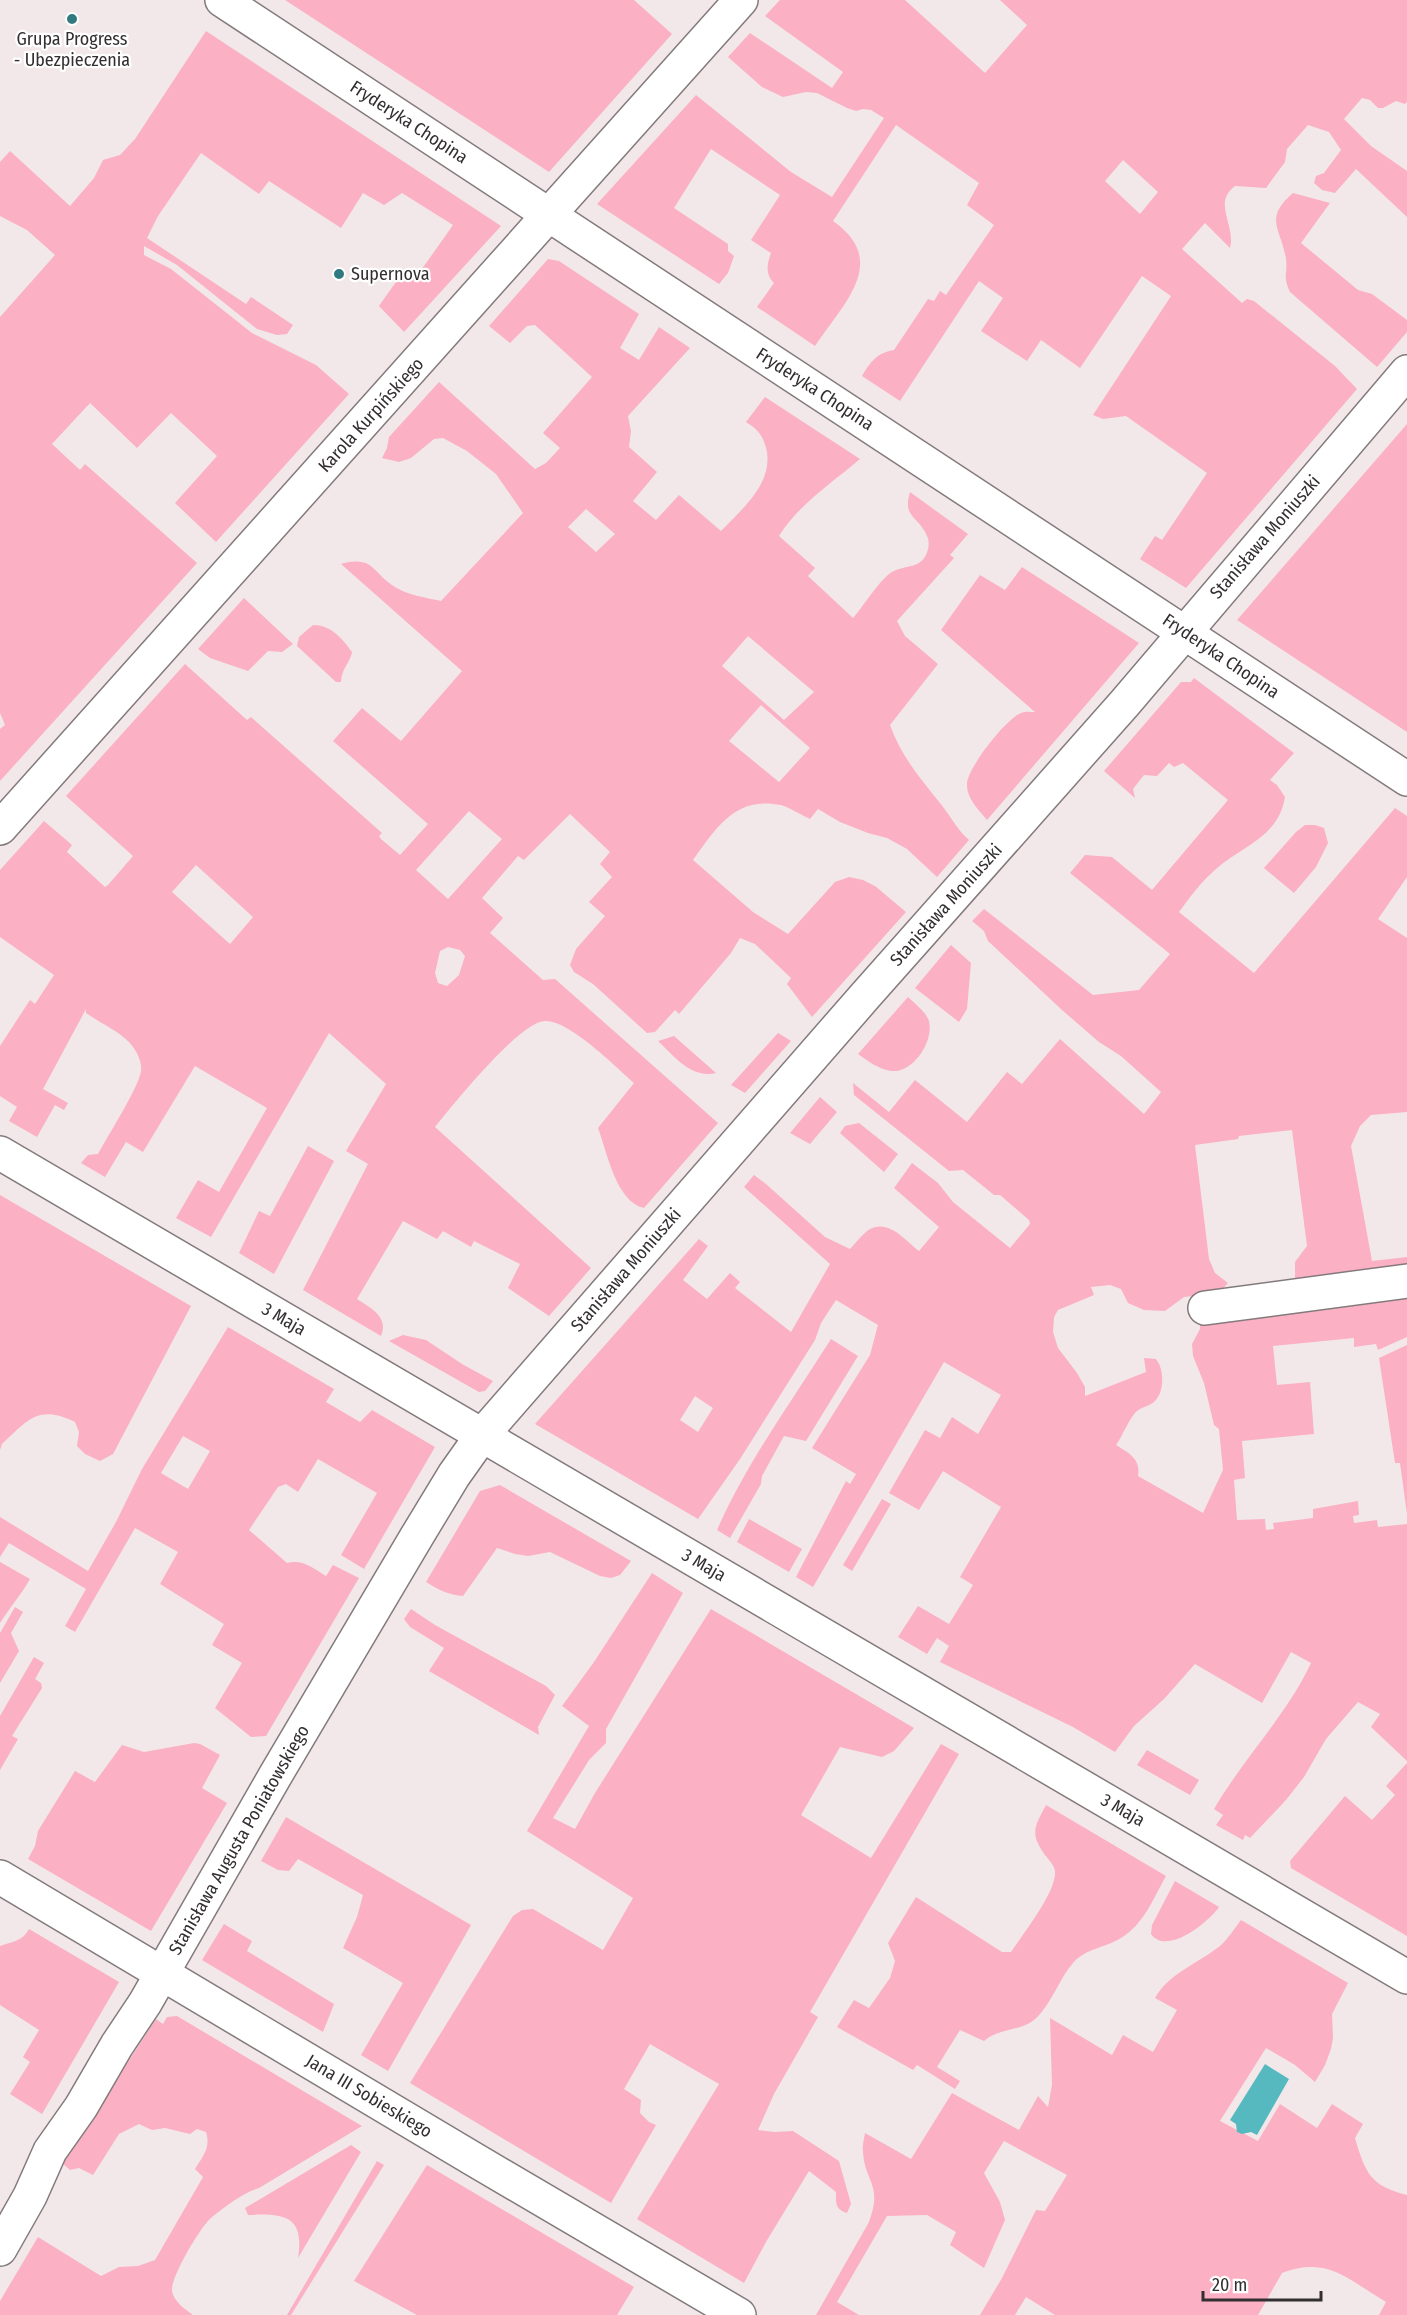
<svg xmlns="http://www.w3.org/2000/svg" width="1407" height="2315" font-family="'Fira Sans Condensed',sans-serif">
  <rect width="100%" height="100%" fill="#f2e8ea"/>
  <!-- green -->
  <g fill="#fbb0c4" fill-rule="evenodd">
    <path d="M 285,0 L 634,0 L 672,34 L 549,172 Z"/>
    <path d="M 780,0 L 905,0 L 985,73 L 1027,25 L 1000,0 L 1407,0 L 1407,102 L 1405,104 L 1396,101 L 1383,108 L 1378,108 L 1370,100 L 1362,98 L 1344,119 L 1371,146 L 1407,171 L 1407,217 L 1356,169 L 1335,193 L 1322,190 L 1314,183 L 1316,176 L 1324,173 L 1341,150 L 1329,132 L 1308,125 L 1287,149 L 1285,162 L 1266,188 L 1235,186 C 1212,203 1236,225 1230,248 L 1205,223 L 1182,249 L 1242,303 L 1247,299 L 1254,301 L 1335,366 L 1357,389 L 1186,588 L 1140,559 L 1155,536 L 1162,540 L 1207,473 L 1126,416 L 1103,419 L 1093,415 L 1171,296 L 1142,276 L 1080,368 L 1041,340 L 1027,361 L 981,331 L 1003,298 L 979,281 L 900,401 L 862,376 C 871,361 877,353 894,350 L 928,299 L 934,301 L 940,291 L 946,295 L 994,225 L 967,205 L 979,183 L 896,125 L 833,221 C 890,261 844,303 815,346 L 757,307 L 774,283 C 765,274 767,264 771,253 L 751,240 L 780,195 L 711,149 L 674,208 L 728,244 L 728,251 L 734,256 L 728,273 L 719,284 L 597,204 L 696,95 L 791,172 L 832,197 L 884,118 L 871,110 L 863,109 L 856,111 L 847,108 L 817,93 L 806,92 L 783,97 L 762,87 L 728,57 L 750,33 L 832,88 L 843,72 L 765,16 ZM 1123,160 L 1158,192 L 1140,214 L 1105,181 Z"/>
    <path d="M 206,31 L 501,226 L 404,332 L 379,306 L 405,269 L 417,276 L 453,225 L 402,193 L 384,205 L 363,193 L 341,228 L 269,181 L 259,194 L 201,153 L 158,216 L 147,238 L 246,304 L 251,297 L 293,325 L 287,334 L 277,335 L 257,329 L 177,265 L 144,246 L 144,255 L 171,269 L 252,333 L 316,365 L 349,394 L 216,542 L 175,503 L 217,456 L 171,413 L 137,448 L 90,403 L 52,444 L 80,470 L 85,464 L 197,563 L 0,781 L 0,729 L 5,725 L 0,713 L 0,317 L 55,255 L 27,230 L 0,216 L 0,162 L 10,151 L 70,206 L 94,178 L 103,160 L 120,155 L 135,139 Z"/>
    <path d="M 1293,193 L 1330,203 L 1301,243 L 1358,290 L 1372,294 L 1407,320 L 1407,332 L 1377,367 L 1290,292 C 1282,274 1288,275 1286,259 C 1281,228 1263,219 1293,193 Z"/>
    <path d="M 548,259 L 559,261 L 639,314 L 620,348 L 639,360 L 659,327 L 690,348 L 628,416 L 631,431 L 629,447 L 657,472 L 633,501 L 656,520 L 679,495 L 721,531 C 741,510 772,485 767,452 C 764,437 759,430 746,422 L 765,397 L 860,459 C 832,483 798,505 779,536 L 815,568 L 808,576 L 853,618 C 863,607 880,579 892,572 C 906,564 923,570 928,549 C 929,546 929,539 927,536 C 919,516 902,518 910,492 L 968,534 L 950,555 L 954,558 L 897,621 L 905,636 L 938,664 L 890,725 C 901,756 920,778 940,803 C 950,815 957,830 969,840 L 937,877 L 907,849 L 887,838 L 868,833 L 840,822 L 818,809 L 810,819 C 801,815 791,808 781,805 C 735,796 717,827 693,860 L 753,912 L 788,934 L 835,882 L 849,877 L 863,880 L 875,886 L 906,912 L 812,1017 L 787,984 L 791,978 L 755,944 L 740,938 L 731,953 L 679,1014 L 675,1010 L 655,1032 L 647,1033 L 593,984 L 574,972 L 570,965 L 576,949 L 605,916 L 589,902 L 612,877 L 600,864 L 610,852 L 570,814 L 524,860 L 518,856 L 482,898 L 503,918 L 490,933 L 543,980 L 555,979 L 718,1123 L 644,1208 C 616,1202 607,1152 598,1128 L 634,1083 C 616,1067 569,1020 545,1021 C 520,1021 452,1106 435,1127 L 591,1268 L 549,1316 L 508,1288 L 520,1264 L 474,1241 L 471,1247 L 443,1231 L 437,1239 L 403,1221 L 357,1299 C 371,1308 389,1317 381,1336 L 303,1290 L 368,1164 L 346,1151 L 386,1084 L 329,1033 L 211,1237 L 176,1218 L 198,1180 L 219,1192 L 267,1108 L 195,1066 L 143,1152 L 126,1142 L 105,1177 L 81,1163 L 88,1155 L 98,1154 C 107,1137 139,1087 141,1071 C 142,1060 136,1050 129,1042 C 117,1030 100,1023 86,1013 L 86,1009 L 43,1089 L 68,1103 L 64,1110 L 55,1105 L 37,1137 L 9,1121 L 17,1107 L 0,1096 L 0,1046 L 30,1000 L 35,1004 L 54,975 L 0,937 L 0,870 L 44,821 L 72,845 L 67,852 L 105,887 L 108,885 L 133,856 L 66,796 L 185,664 L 247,720 L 251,717 L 382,833 L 379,836 L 381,839 L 400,855 L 428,824 L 333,741 L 362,708 L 401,741 L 462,671 L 341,564 C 374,555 372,573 395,587 C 408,595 427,598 441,601 L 523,513 L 496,474 L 467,451 L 443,438 L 434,439 L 411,458 L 399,462 L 382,458 L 387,448 L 389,437 L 439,382 L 535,469 L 546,463 L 560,448 L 543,433 L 592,377 L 535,325 L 527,326 L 510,343 L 489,326 ZM 586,509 L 615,534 L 596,552 L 568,527 ZM 748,636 L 814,692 L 784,720 L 722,666 ZM 761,705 L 810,748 L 779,782 L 729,741 ZM 469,811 L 502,839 L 448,899 L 416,870 ZM 196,865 L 253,917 L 230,944 L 172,892 ZM 448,947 L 460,950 L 465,956 L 459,975 L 447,986 L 438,983 L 435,973 L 440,951 Z"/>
    <path d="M 1407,424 L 1407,732 L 1237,620 Z"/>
    <path d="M 1022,567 L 1139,643 L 987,820 C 978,809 966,798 967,783 C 969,766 1006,719 1021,713 C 1025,711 1031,712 1035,712 L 941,630 L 980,575 L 1005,590 Z"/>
    <path d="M 244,598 L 293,644 L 282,652 L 268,651 L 248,671 L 210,658 L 198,649 Z"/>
    <path d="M 313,625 C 331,625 342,638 352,652 C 350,663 341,669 341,682 L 336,682 L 297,646 L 299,637 Z"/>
    <path d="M 1194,678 L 1294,753 L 1270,780 L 1277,785 L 1285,797 C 1278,838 1243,845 1216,869 C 1201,882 1190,897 1179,912 L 1254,973 L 1395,808 L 1407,816 L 1407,877 L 1378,919 L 1407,938 L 1407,1112 L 1371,1115 L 1360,1126 L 1351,1146 L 1372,1261 L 1407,1257 L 1407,1268 L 1295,1283 L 1295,1262 L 1307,1246 L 1292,1130 L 1239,1136 L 1238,1139 L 1195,1145 L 1209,1259 L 1215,1273 L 1228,1283 L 1219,1293 L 1184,1297 L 1165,1311 L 1144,1310 L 1128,1303 L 1121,1289 L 1110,1285 L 1091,1287 L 1094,1295 L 1058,1310 L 1054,1317 L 1053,1332 L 1058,1348 L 1077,1373 L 1085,1387 L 1085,1396 L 1146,1372 L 1144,1358 L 1156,1359 C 1165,1370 1165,1396 1151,1404 C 1144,1408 1141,1407 1135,1413 C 1127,1423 1123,1435 1116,1445 C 1129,1453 1141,1459 1138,1476 L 1203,1513 L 1223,1470 L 1219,1429 L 1214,1425 L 1204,1383 L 1193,1356 L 1192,1344 L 1200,1329 L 1200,1320 L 1407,1295 L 1407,1337 L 1378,1350 L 1376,1344 L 1354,1347 L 1354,1338 L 1273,1346 L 1277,1385 L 1310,1382 L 1314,1434 L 1242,1441 L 1245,1478 L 1234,1480 L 1237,1520 L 1265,1519 L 1266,1530 L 1274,1529 L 1273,1523 L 1313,1518 L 1313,1509 L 1358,1501 L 1359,1515 L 1353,1516 L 1354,1523 L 1377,1520 L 1378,1527 L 1407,1524 L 1407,1761 L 1371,1727 L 1380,1714 L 1358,1702 L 1326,1739 L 1304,1777 L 1286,1800 L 1250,1838 L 1245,1835 L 1243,1840 L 1216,1825 L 1223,1815 L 1214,1809 C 1243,1759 1286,1716 1311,1663 L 1291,1652 L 1262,1703 L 1195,1664 L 1164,1699 L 1134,1726 L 1115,1752 L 1073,1727 L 940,1662 L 949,1646 L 937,1638 L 927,1654 L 898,1637 L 918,1606 L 949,1624 L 973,1585 L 960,1577 L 1001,1507 L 943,1471 L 919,1510 L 889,1493 L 925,1430 L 940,1438 L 952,1417 L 978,1434 L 1001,1395 L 944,1362 L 813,1587 L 796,1577 L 846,1481 L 850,1484 L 856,1474 L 812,1448 L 870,1355 L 878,1325 L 836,1300 L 821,1323 L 815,1340 L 740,1459 L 698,1519 L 535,1424 L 699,1239 L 708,1246 L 683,1280 L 707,1299 L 730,1273 L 740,1282 L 735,1288 L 791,1332 L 830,1264 L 744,1187 L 754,1175 L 766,1184 L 825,1237 L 850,1249 C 856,1243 862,1234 870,1229 C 889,1219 906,1241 919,1251 L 939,1227 L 894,1188 L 912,1163 L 938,1183 L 953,1202 L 1010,1248 L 1030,1224 L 1029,1220 L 1000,1195 L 994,1195 L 963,1170 L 949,1171 L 854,1095 L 853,1083 L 889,1112 L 915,1080 L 967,1122 L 1007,1072 L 1022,1084 L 1060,1039 L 1144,1114 L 1161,1092 L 1121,1056 L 1099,1042 L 1062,1010 L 988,941 L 984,931 L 972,921 L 984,909 L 1093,995 L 1139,990 L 1170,954 L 1070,873 L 1085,855 L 1112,857 L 1152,890 L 1228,800 L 1183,763 L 1174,767 L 1169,763 L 1157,776 L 1144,775 L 1133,789 L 1135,798 L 1104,771 L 1181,682 L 1191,682 ZM 695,1396 L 713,1408 L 698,1432 L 680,1420 Z"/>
    <path d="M 1305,825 L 1315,825 L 1324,828 L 1328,843 L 1316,867 L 1294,893 L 1264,868 L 1296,832 Z"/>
    <path d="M 951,945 L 971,963 L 967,1009 L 959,1022 L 915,988 Z"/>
    <path d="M 908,997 C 915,1004 926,1012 929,1021 C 934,1042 913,1073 891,1071 C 878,1069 868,1061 858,1054 Z"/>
    <path d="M 778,1033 L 791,1041 L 745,1093 L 731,1085 Z"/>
    <path d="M 674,1036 L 716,1073 C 691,1079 674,1056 658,1041 Z"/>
    <path d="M 820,1097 L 837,1112 L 810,1144 L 790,1133 Z"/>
    <path d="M 859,1123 L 898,1154 L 884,1172 L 840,1133 L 845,1126 Z"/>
    <path d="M 308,1146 L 334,1161 L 274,1274 L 239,1253 L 259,1211 L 270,1216 Z"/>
    <path d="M 0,1195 L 191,1306 L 113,1454 L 100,1461 L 85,1454 L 77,1446 L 79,1432 L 75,1422 C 38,1404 28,1420 2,1444 L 0,1450 Z"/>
    <path d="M 228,1327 L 334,1389 L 326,1402 L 360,1422 L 372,1410 L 435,1447 L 364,1569 L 341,1555 L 377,1493 L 318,1459 L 298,1492 L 286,1484 L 278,1487 L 249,1530 L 287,1563 C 303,1559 313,1568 326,1576 L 333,1565 L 359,1578 L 266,1736 L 251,1737 L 215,1708 L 242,1663 L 212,1645 L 224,1624 L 160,1584 L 178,1552 L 135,1528 L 75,1632 L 65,1626 L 86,1589 L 9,1543 L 0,1557 L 0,1517 L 88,1571 L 116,1522 L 142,1469 ZM 183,1436 L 210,1451 L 188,1489 L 161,1473 Z"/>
    <path d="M 403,1335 L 426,1340 L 462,1364 L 493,1381 L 485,1391 L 479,1392 L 389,1341 Z"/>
    <path d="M 831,1339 L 858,1356 L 806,1441 L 784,1436 L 762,1476 L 761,1484 L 730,1538 L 717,1530 C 747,1462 792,1401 831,1339 Z"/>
    <path d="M 1407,1345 L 1407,1514 L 1400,1463 L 1395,1463 L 1379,1358 Z"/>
    <path d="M 500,1485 L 631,1561 L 620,1575 L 611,1578 L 600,1576 L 550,1552 L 528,1556 L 515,1554 L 497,1548 L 463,1596 C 449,1595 439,1590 426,1582 L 480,1491 Z"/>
    <path d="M 882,1499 L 891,1504 L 852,1571 L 843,1565 Z"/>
    <path d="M 749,1519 L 802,1549 L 789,1572 L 737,1542 Z"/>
    <path d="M 0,1562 L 30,1579 C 21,1595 10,1607 0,1623 Z"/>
    <path d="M 652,1573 L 683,1593 L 606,1729 L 606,1743 L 589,1760 L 553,1818 L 575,1829 L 595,1793 L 711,1609 L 914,1728 L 894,1751 L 882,1757 L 840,1747 L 801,1815 L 871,1858 L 941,1744 L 959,1754 L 810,2012 L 818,2017 L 774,2094 L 758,2130 L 774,2132 L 793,2131 L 839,2161 L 851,2204 L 847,2213 C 835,2209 836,2204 836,2192 L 809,2171 L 766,2242 L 744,2283 L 637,2219 L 719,2084 L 650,2044 L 624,2089 L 641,2100 L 640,2113 L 649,2122 L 656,2125 L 611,2203 L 410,2083 L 513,1916 L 522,1910 L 533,1909 L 603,1950 L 633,1898 L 527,1831 L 589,1726 L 562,1706 L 594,1662 Z"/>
    <path d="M 15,1607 L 23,1612 L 11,1633 L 19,1651 L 0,1683 L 0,1633 Z"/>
    <path d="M 411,1609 L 435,1625 L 546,1686 L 555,1695 L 538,1727 L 539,1735 L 429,1671 L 444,1648 L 410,1627 L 404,1619 Z"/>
    <path d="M 34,1657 L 44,1663 L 35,1679 L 41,1683 L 42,1688 L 12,1736 L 18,1739 L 0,1770 L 0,1716 Z"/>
    <path d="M 194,1743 L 200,1744 L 220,1755 L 202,1788 L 227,1803 L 151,1931 L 28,1859 L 35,1846 L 38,1831 L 75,1771 L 95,1782 L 122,1745 L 144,1752 Z"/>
    <path d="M 1147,1750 L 1199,1780 L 1190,1795 L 1137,1765 Z"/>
    <path d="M 1407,1763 L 1407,1936 L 1291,1868 L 1290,1861 L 1345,1796 L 1372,1820 L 1395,1795 L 1386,1786 Z"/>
    <path d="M 1046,1805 L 1166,1876 C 1153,1899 1144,1924 1121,1938 C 1105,1948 1086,1948 1073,1963 C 1059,1979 1050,2007 1034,2020 C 1020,2031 997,2029 984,2041 L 960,2030 L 937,2067 L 960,2081 L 955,2089 L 917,2065 L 913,2070 L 837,2027 L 854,2000 L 869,2008 L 890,1978 L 895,1961 L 888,1943 L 916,1897 L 1002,1952 L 1011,1952 C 1023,1934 1057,1891 1055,1871 C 1054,1865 1049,1860 1045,1855 C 1029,1833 1035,1826 1046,1805 Z"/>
    <path d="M 286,1817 L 471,1925 L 388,2071 L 361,2055 L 403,1983 L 343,1948 L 357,1917 L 363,1895 L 298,1859 L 289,1871 L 278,1870 L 261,1861 Z"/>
    <path d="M 1175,1881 L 1219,1907 C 1208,1923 1166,1956 1151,1934 L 1152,1925 Z"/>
    <path d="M 1241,1920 L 1348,1983 L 1332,2014 L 1333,2038 L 1331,2049 L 1325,2065 L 1315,2082 L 1295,2065 L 1266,2048 L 1220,2121 L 1258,2141 L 1280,2104 L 1317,2128 L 1332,2104 L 1363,2124 L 1355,2138 C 1365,2172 1370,2186 1407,2195 L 1407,2315 L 1379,2315 L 1386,2302 C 1347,2279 1328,2256 1282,2273 L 1258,2315 L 1055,2315 L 1026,2297 L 1015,2315 L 980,2315 L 1002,2278 L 1036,2210 L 1045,2211 L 1067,2175 L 1004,2141 L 984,2173 L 1000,2202 L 1005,2220 L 984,2268 L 950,2245 L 956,2232 L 927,2215 L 887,2216 L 837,2302 L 859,2315 L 816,2315 L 869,2222 C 883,2184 865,2183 863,2152 C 862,2146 864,2139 865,2133 L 911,2159 L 952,2093 L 1019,2130 L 1038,2096 L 1048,2107 L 1052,2085 L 1050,2018 L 1112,2055 L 1123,2035 L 1153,2052 L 1177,2010 L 1155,1998 C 1169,1973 1199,1963 1220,1946 C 1228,1939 1234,1929 1241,1920 Z"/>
    <path d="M 224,1924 L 252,1941 L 247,1951 L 334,2004 L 323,2032 L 202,1960 Z"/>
    <path d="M 29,1929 L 119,1982 L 42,2114 L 10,2094 L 30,2062 L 23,2057 L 39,2030 L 0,2005 L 0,1946 C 12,1942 23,1941 29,1929 Z"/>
    <path d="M 177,2016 L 362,2126 L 259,2188 C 244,2192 224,2207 211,2218 C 201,2226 170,2278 172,2291 C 174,2302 185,2309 193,2315 L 0,2315 L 0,2301 L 38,2237 L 101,2276 L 119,2267 L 138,2266 L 155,2260 L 203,2177 L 195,2169 C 203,2156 211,2148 206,2132 L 197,2129 L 190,2134 L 165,2128 L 152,2130 L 139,2124 L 119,2134 L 93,2175 L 79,2168 L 70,2170 L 62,2163 L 156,2019 L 163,2024 L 167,2017 Z"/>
    <path d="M 351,2145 L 361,2152 L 298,2258 C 305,2216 284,2213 248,2215 L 245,2208 Z"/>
    <path d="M 377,2161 L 384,2165 L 291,2315 L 287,2315 Z"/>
    <path d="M 427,2165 L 634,2287 L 617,2315 L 417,2315 L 354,2281 Z"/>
  </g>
  <!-- water -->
  <path fill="#56b9c0" d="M 1265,2064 L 1289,2079 L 1257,2135 L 1251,2132 L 1242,2134 L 1237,2132 L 1236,2124 L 1230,2120 Z"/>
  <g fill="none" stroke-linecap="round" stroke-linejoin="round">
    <!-- minor casing -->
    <g stroke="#837a7c" stroke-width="36">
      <g id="minor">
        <path d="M 222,0 L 1407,779"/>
        <path d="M 0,828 L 741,0"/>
        <path d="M 0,1153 L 1407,1977"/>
        <path d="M 1205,1308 L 1407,1281"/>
        <path d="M 0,1877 L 475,2160 L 739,2315"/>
        <path d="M 0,2249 L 30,2196 L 50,2151 L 81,2107 L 117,2045 L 145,2003 L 275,1776 L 417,1536 L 454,1475 L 483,1434 L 865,996 L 1124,704 L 1407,372"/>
      </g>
    </g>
    <!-- minor -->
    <use href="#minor" stroke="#fff" stroke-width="33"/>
  </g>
  <!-- markers -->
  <g fill="#317a7f" stroke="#fff" stroke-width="2">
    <circle cx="72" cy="19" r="6"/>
    <circle cx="339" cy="274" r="6"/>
  </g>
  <g text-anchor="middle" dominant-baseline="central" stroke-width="4.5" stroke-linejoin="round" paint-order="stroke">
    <!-- poi labels -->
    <g font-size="18" fill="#332f30" stroke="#fff">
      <text x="72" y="39">Grupa Progress<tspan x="72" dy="21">- Ubezpieczenia</tspan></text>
      <text x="351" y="274" text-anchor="start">Supernova</text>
    </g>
    <!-- street labels -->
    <g font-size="18" fill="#332f30" stroke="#fff">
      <text transform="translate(409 122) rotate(33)">Fryderyka Chopina</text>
      <text transform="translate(815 389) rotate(33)">Fryderyka Chopina</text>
      <text transform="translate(371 415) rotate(-48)">Karola Kurpińskiego</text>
      <text transform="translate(1265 537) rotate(-49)">Stanisława Moniuszki</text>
      <text transform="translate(1221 656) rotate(34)">Fryderyka Chopina</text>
      <text transform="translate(946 905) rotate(-48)">Stanisława Moniuszki</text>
      <text transform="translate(626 1270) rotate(-49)">Stanisława Moniuszki</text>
      <text transform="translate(284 1319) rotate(30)">3 Maja</text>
      <text transform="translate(704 1565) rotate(30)">3 Maja</text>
      <text transform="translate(1123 1810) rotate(30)">3 Maja</text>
      <text transform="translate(239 1840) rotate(-60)">Stanisława Augusta Poniatowskiego</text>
      <text transform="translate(369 2096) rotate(31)">Jana III Sobieskiego</text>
    </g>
  </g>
  <!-- scale -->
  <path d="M1203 2291v9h118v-9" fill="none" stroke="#332f30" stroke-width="3"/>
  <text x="1212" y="2291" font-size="18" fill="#332f30" stroke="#ffffff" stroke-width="4.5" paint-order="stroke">20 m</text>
</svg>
